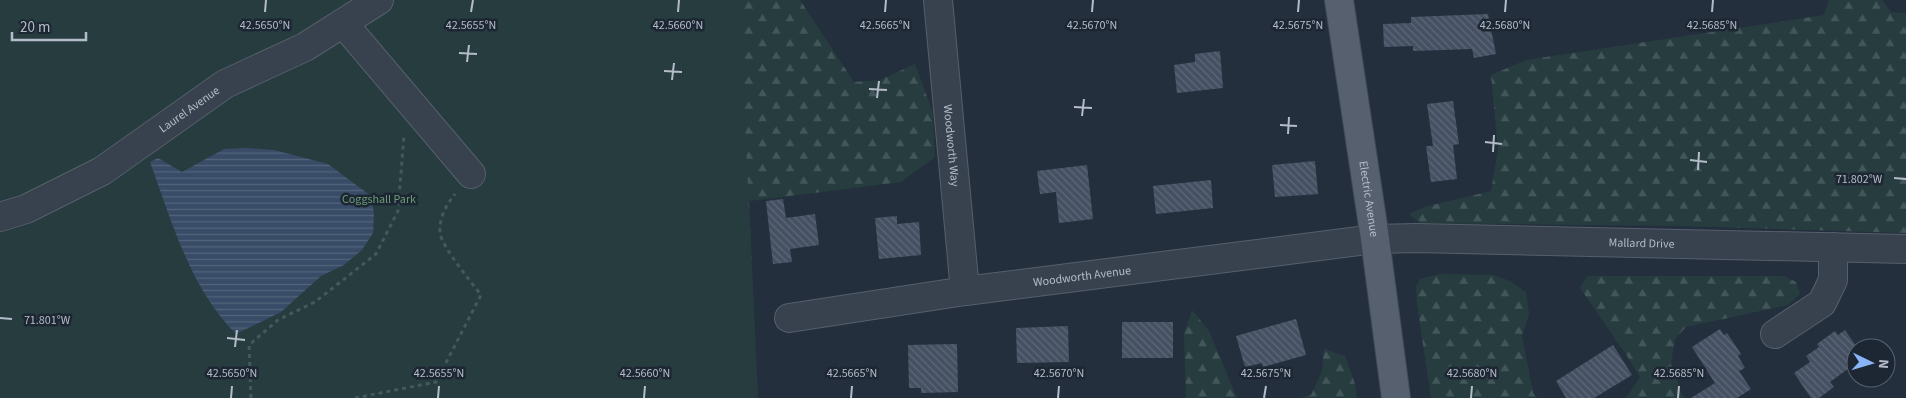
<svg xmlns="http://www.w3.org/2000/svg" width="1906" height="398" font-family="'Source Sans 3',sans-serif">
  <defs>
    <pattern id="forest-firs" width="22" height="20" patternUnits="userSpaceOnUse" patternTransform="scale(1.25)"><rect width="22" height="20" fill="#263c3f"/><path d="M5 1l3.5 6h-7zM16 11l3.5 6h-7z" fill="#435659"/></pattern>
    <pattern id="water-rules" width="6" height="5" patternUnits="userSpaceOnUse" patternTransform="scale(1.25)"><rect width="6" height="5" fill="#394c67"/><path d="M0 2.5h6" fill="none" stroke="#53647b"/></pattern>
    <pattern id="building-back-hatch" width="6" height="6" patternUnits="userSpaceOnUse" patternTransform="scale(1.25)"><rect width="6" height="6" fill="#455162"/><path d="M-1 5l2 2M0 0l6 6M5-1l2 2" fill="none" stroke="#5d6877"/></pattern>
  </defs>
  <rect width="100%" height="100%" fill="#242f3e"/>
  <!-- forest -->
  <g fill="url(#forest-firs)">
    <path d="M 437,0 L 800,0 L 854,82 L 880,80 L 915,64 L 933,113 L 935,157 L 901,182 L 749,201 L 758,398 Z"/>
    <path d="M 1829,0 L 1882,0 L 1891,12 L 1906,13 L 1906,233 L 1681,226 L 1420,223 L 1409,214 L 1424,207 L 1491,191 L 1498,150 L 1491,75 L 1526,60 L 1824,15 Z"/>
    <path d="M 1440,274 L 1493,275 L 1510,281 L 1526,292 L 1529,314 L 1522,336 L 1533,393 L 1537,398 L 1431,398 L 1417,304 L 1416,287 L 1420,279 Z"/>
    <path d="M 1587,276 L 1784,276 L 1796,282 L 1800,294 L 1788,305 L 1686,327 L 1675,339 L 1671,362 L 1682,395 L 1685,398 L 1626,398 L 1640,377 L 1627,356 L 1580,288 Z"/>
    <path d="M 1192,310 L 1209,331 L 1237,398 L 1186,398 L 1184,334 Z"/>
    <path d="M 1324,349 L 1345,356 L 1355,384 L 1357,398 L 1300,398 L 1311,395 L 1322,371 Z"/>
  </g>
  <!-- green -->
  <path fill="#263c3f" d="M 0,0 L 739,0 L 758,398 L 0,398 Z"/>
  <!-- water -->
  <path fill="url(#water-rules)" d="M 245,148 L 274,150 L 328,164 L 371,196 L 374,214 L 373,233 L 362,250 L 344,265 L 321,276 L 281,312 L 236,334 C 190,288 172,222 150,162 L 158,158 L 182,172 L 224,149 Z"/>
  <!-- building -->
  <g fill="url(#building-back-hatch)">
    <path d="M 1488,14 L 1496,54 L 1474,58 L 1472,49 L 1413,51 L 1413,46 L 1384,47 L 1383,24 L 1411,23 L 1411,17 Z"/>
    <path d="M 1220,51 L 1223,88 L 1177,93 L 1174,65 L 1195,62 L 1195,54 Z"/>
    <path d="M 1453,101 L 1459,144 L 1453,145 L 1457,179 L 1431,182 L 1426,146 L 1433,146 L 1427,104 Z"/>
    <path d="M 1315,161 L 1318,194 L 1275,197 L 1272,165 Z"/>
    <path d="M 1087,165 L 1093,219 L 1059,223 L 1056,192 L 1040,194 L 1037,171 Z"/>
    <path d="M 1211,180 L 1213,208 L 1156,214 L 1153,186 Z"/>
    <path d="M 783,199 L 786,218 L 815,214 L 819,245 L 790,249 L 792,262 L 773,264 L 766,201 Z"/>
    <path d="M 897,216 L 897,224 L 919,222 L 921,255 L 879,259 L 875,218 Z"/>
    <path d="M 1296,319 L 1306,355 L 1263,367 L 1262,363 L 1245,367 L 1236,336 Z"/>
    <rect x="1122" y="322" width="51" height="36"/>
    <path d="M 1068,326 L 1069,362 L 1017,363 L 1016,328 Z"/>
    <path d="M 1720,329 L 1724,335 L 1727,333 L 1741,354 L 1738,356 L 1745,368 L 1739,371 L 1751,389 L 1737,398 L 1691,398 L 1715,383 L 1692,347 Z"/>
    <path d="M 1845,330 L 1856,346 L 1856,363 L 1830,382 L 1834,387 L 1819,398 L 1811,398 L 1794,373 L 1810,362 L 1806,356 L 1819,347 L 1817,344 L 1835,331 L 1838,335 Z"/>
    <path d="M 957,344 L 958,392 L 921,393 L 921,388 L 909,388 L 908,345 Z"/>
    <path d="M 1613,345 L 1632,375 L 1594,398 L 1566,398 L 1556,381 Z"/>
  </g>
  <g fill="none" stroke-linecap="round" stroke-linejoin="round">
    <!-- minor casing -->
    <g stroke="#565f6c" stroke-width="30">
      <g id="minor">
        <path id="s1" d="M 938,0 L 965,291"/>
        <path d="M 343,23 L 471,174"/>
        <path id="s2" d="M 0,217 L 26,209 L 102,171 L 225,84 L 305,47 L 379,0"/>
        <path id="s3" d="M 789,318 L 965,291 L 1375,239 L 1417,238 L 1906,249"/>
        <path d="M 1775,334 L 1822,303 L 1833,280 L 1833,247"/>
      </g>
    </g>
    <!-- major casing -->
    <g stroke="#414a57" stroke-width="30">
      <g id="major">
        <path id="s4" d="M 1339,0 L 1375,239 L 1396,398"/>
      </g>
    </g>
    <!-- path -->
    <g stroke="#44595c" stroke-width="3" stroke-dasharray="4 4" stroke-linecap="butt">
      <path d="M 251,398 L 249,345 L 278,320 L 315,302 L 376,254 L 398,211 L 404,135"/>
      <path d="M 355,398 L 436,382 L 481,295 C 472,283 442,247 440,233 C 439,218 446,205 455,194"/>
    </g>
    <!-- minor -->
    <use href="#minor" stroke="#38414e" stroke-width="28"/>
    <!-- major -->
    <use href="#major" stroke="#56606e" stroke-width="28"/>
  </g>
  <!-- ticks -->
  <path fill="none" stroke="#b4bcc9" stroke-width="2" d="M 265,12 L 266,0M 471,12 L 473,0M 678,12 L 679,0M 885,12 L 886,0M 1092,12 L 1093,0M 1298,12 L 1299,0M 1505,12 L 1506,0M 1712,12 L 1713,0M 459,53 L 477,54M 467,62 L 469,45M 664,71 L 682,72M 672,80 L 674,63M 869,89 L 887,90M 877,98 L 879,81M 1074,107 L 1092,108M 1082,116 L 1084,99M 1280,125 L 1297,126M 1288,134 L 1289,117M 1485,142 L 1502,144M 1493,152 L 1494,135M 1690,160 L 1707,162M 1698,170 L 1699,152M 1894,178 L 1906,179M 0,318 L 12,319M 227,338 L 245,340M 235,347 L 237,330M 231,398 L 232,386M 438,398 L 439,386M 644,398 L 645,386M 851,398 L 852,386M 1058,398 L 1059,386M 1264,398 L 1266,386M 1471,398 L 1472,386M 1678,398 L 1679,386"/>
  <g text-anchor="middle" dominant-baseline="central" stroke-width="5" stroke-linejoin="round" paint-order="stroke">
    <!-- street labels -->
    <g font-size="12" fill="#b4bcc9" stroke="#1d2633">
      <text stroke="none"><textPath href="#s2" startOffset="219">Laurel Avenue</textPath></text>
      <text stroke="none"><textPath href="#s1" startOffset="146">Woodworth Way</textPath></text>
      <text stroke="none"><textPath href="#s4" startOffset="201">Electric Avenue</textPath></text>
      <text stroke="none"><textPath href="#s3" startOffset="858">Mallard Drive</textPath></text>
      <text stroke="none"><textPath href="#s3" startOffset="296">Woodworth Avenue</textPath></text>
    </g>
    <!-- park labels -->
    <g font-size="12" fill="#6b9a76" stroke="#1d2633">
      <text x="379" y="199">Coggshall Park</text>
    </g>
  </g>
  <g font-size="12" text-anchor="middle" fill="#b4bcc9" stroke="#1d2633" stroke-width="5" stroke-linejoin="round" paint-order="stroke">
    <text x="678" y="29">42.5660°N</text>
    <text x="1092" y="29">42.5670°N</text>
    <text x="265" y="29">42.5650°N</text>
    <text x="471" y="29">42.5655°N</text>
    <text x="885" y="29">42.5665°N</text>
    <text x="1298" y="29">42.5675°N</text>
    <text x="1505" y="29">42.5680°N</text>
    <text x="1712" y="29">42.5685°N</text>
    <text x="1859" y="183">71.802°W</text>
    <text x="47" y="324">71.801°W</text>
    <text x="232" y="377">42.5650°N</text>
    <text x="439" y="377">42.5655°N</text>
    <text x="645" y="377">42.5660°N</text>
    <text x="852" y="377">42.5665°N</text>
    <text x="1059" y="377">42.5670°N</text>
    <text x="1266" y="377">42.5675°N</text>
    <text x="1472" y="377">42.5680°N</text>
    <text x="1679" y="377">42.5685°N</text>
  </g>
  <!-- north arrow -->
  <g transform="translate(1871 363) rotate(95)"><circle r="24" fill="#1d2633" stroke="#59626f"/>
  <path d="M0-4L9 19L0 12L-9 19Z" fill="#8ab4f8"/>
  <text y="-8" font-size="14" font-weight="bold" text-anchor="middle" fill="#b4bcc9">N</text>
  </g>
  <!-- scale -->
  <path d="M12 32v8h74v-8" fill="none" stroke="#b4bcc9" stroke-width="2.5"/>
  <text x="20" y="32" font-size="15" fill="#b4bcc9" stroke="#1d2633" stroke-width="4" paint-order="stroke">20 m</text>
</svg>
